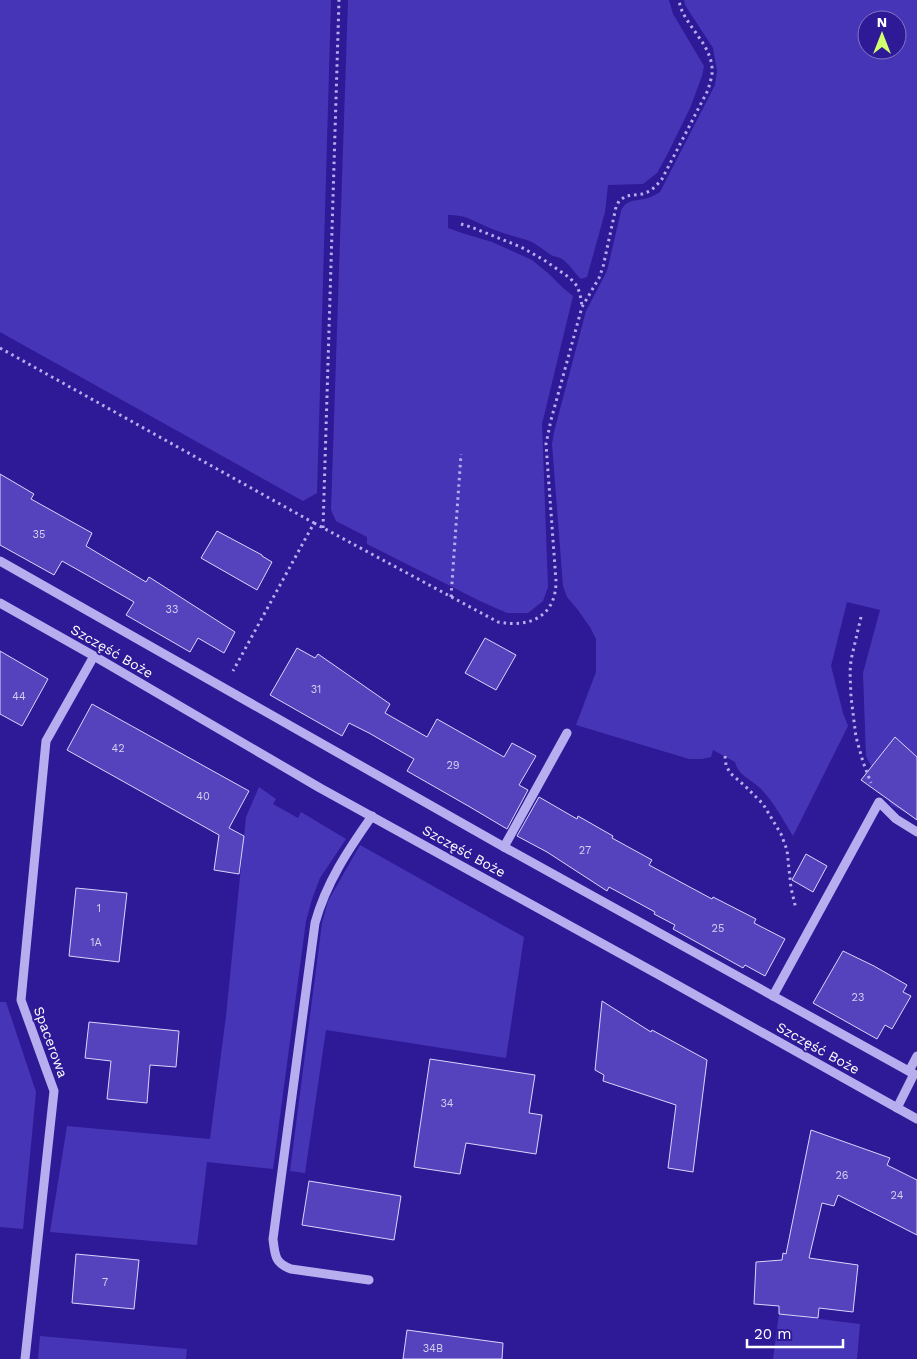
<svg xmlns="http://www.w3.org/2000/svg" width="917" height="1359" font-family="'Work Sans',sans-serif">
  <rect width="100%" height="100%" fill="#2e1a97"/>
  <!-- green -->
  <g fill="#4735b8" fill-rule="evenodd">
    <path d="M 0,0 L 331,0 L 317,493 L 303,501 L 0,332 Z"/>
    <path d="M 348,0 L 669,0 L 673,14 L 704,66 L 702,76 L 690,108 L 668,153 L 657,173 L 643,184 L 608,185 L 605,212 L 587,277 L 581,279 C 574,273 570,264 562,259 C 559,257 555,257 551,255 C 545,251 539,246 532,242 C 520,237 507,235 495,230 C 478,224 467,214 448,215 L 448,228 L 462,233 L 492,242 L 532,260 L 549,274 L 563,288 L 573,296 L 542,424 L 548,587 L 543,601 L 528,613 L 507,613 L 480,601 L 367,544 L 367,537 L 336,521 L 331,510 Z"/>
    <path d="M 684,0 L 917,0 L 917,818 L 891,805 L 866,756 L 863,673 L 880,610 L 847,602 L 831,666 L 843,713 L 848,726 L 793,836 C 784,821 772,799 759,787 C 750,779 738,775 735,762 L 713,750 L 711,757 L 702,759 L 689,759 L 576,725 L 596,672 L 596,639 L 590,627 L 578,610 L 567,597 L 563,586 L 552,444 L 554,432 L 586,311 L 607,271 L 621,211 C 626,200 633,201 644,199 C 650,198 655,195 660,192 L 715,85 L 717,71 L 713,48 L 685,5 ZM 867,20 L 897,20 L 897,50 L 867,50 Z"/>
    <path d="M 259,787 L 276,799 L 273,804 L 298,818 L 301,812 L 346,839 L 320,878 L 312,899 L 306,921 L 273,1169 L 207,1162 L 197,1245 L 50,1232 L 67,1126 L 210,1139 L 226,1016 L 246,817 Z"/>
    <path d="M 360,845 L 524,937 L 506,1058 L 326,1030 L 305,1173 L 290,1171 L 322,923 L 328,901 Z"/>
    <path d="M 0,1002 L 6,1002 L 36,1092 L 23,1229 L 0,1227 Z"/>
    <path d="M 779,1314 L 860,1324 L 857,1359 L 773,1359 Z"/>
    <path d="M 40,1336 L 187,1349 L 186,1359 L 38,1359 Z"/>
  </g>
  <!-- building -->
  <g fill="#5543be" stroke="#dad5fb">
    <path d="M 0,474 L 34,494 L 31,499 L 92,533 L 86,546 L 146,582 L 149,577 L 235,632 L 224,653 L 198,638 L 190,652 L 126,615 L 134,602 L 87,575 L 62,561 L 54,575 L 0,545 Z"/>
    <path d="M 217,531 L 262,555 L 262,556 L 272,562 L 257,590 L 201,558 Z"/>
    <path d="M 485,638 L 516,655 L 496,690 L 465,673 Z"/>
    <path d="M 297,648 L 315,658 L 318,654 L 390,704 L 385,713 L 427,737 L 437,719 L 504,757 L 512,743 L 536,756 L 519,785 L 528,790 L 507,829 L 470,807 L 407,771 L 414,759 L 369,733 L 349,723 L 342,736 L 270,695 Z"/>
    <path d="M 0,651 L 48,679 L 22,726 L 0,714 Z"/>
    <path d="M 92,704 L 249,791 L 229,828 L 244,836 L 239,874 L 214,870 L 219,835 L 67,750 Z"/>
    <path d="M 895,737 L 917,757 L 917,820 L 861,780 Z"/>
    <path d="M 539,797 L 577,819 L 578,816 L 613,836 L 612,838 L 652,860 L 649,865 L 712,899 L 713,897 L 756,919 L 754,923 L 785,939 L 765,976 L 745,965 L 743,968 L 673,929 L 675,925 L 654,914 L 655,912 L 609,887 L 607,891 L 547,852 L 517,836 Z"/>
    <path d="M 806,854 L 827,866 L 813,892 L 792,880 Z"/>
    <path d="M 76,888 L 127,893 L 119,962 L 69,956 Z"/>
    <path d="M 843,951 L 874,966 L 907,985 L 903,992 L 911,996 L 892,1029 L 885,1025 L 877,1039 L 813,1003 Z"/>
    <path d="M 602,1001 L 651,1032 L 652,1030 L 707,1060 L 693,1172 L 668,1168 L 676,1105 L 603,1081 L 604,1075 L 595,1070 Z"/>
    <path d="M 89,1022 L 179,1031 L 176,1067 L 150,1065 L 147,1103 L 107,1099 L 111,1061 L 85,1058 Z"/>
    <path d="M 430,1059 L 535,1075 L 529,1113 L 542,1115 L 536,1154 L 466,1143 L 460,1174 L 414,1167 Z"/>
    <path d="M 811,1130 L 890,1158 L 887,1165 L 917,1180 L 917,1235 L 838,1195 L 834,1206 L 822,1203 L 809,1258 L 858,1265 L 853,1312 L 819,1308 L 818,1318 L 779,1314 L 779,1306 L 754,1304 L 756,1262 L 782,1260 L 783,1253 L 786,1254 Z"/>
    <path d="M 309,1181 L 401,1196 L 394,1240 L 302,1225 Z"/>
    <path d="M 76,1254 L 139,1260 L 134,1309 L 72,1303 Z"/>
    <path d="M 407,1330 L 503,1343 L 502,1359 L 403,1359 Z"/>
  </g>
  <g fill="none" stroke-linecap="round" stroke-linejoin="round">
    <!-- path -->
    <g stroke="#b7aef0" stroke-width="3" stroke-dasharray="2.5 4" stroke-linecap="butt">
      <path d="M 461,224 L 471,227 L 521,247 L 544,260 L 570,278 L 577,286 L 580,294 L 582,306"/>
      <path d="M 0,348 L 314,523 L 233,671"/>
      <path d="M 314,523 L 498,622 C 531,628 556,616 556,581 L 546,444 L 551,420 L 582,307 L 599,278 L 603,267 L 616,207 L 619,201 L 626,196 L 642,194 L 650,191 L 656,186 L 662,179 L 708,90 C 710,82 713,75 712,67 C 710,46 691,30 682,11 C 681,8 680,4 678,0"/>
      <path d="M 323,528 L 339,0"/>
      <path d="M 451,597 L 461,454"/>
      <path d="M 861,617 L 851,660 L 850,672 L 851,697 L 856,737 L 863,762 L 871,783"/>
      <path d="M 725,756 L 726,765 L 730,773 L 745,786 L 763,804 L 781,834 L 787,850 L 791,888 L 796,909"/>
    </g>
    <!-- minor -->
    <g stroke="#b7aef0" stroke-width="9">
      <path d="M 0,561 L 504,847 L 914,1074 L 897,1108"/>
      <path d="M 0,603 L 94,656 L 320,788 L 661,976 L 917,1119"/>
      <path d="M 504,847 L 567,733"/>
      <path d="M 773,996 L 879,802 L 896,819 L 917,832"/>
      <path d="M 909,1071 L 917,1056"/>
      <path d="M 369,1280 L 291,1269 C 275,1263 275,1256 273,1239 L 315,923 C 326,883 348,850 372,816"/>
      <path d="M 25,1359 L 54,1091 L 21,1000 L 46,741 L 94,656"/>
    </g>
  </g>
  <g text-anchor="middle" dominant-baseline="central" stroke-width="4" stroke-linejoin="round" paint-order="stroke">
    <!-- number labels -->
    <g font-size="11" fill="#d4d0ef">
      <text x="39" y="534">35</text>
      <text x="172" y="609">33</text>
      <text x="316" y="689">31</text>
      <text x="19" y="696">44</text>
      <text x="118" y="748">42</text>
      <text x="453" y="765">29</text>
      <text x="203" y="796">40</text>
      <text x="585" y="850">27</text>
      <text x="99" y="908">1</text>
      <text x="718" y="928">25</text>
      <text x="96" y="942">1A</text>
      <text x="858" y="997">23</text>
      <text x="447" y="1103">34</text>
      <text x="842" y="1175">26</text>
      <text x="897" y="1195">24</text>
      <text x="105" y="1282">7</text>
      <text x="433" y="1348">34B</text>
    </g>
    <!-- street labels -->
    <g font-size="14" fill="#fff" stroke="#2e1a97">
      <text transform="translate(112 651) rotate(30)">Szczęść Boże</text>
      <text transform="translate(464 851) rotate(29)">Szczęść Boże</text>
      <text transform="translate(51 1042) rotate(70)">Spacerowa</text>
      <text transform="translate(818 1048) rotate(29)">Szczęść Boże</text>
    </g>
  </g>
  <!-- north arrow -->
  <g transform="translate(882 35)"><circle r="24" fill="#2e1a97" stroke="#8276c1"/>
  <path d="M0-4L9 19L0 12L-9 19Z" fill="#d2ff6d"/>
  <text y="-8" font-size="14" font-weight="bold" text-anchor="middle" fill="#ffffff">N</text>
  </g>
  <!-- scale -->
  <path d="M747 1339v8h96v-8" fill="none" stroke="#ffffff" stroke-width="2.5"/>
  <text x="754" y="1339" font-size="15" fill="#ffffff" stroke="#2e1a97" stroke-width="4" paint-order="stroke">20 m</text>
</svg>
